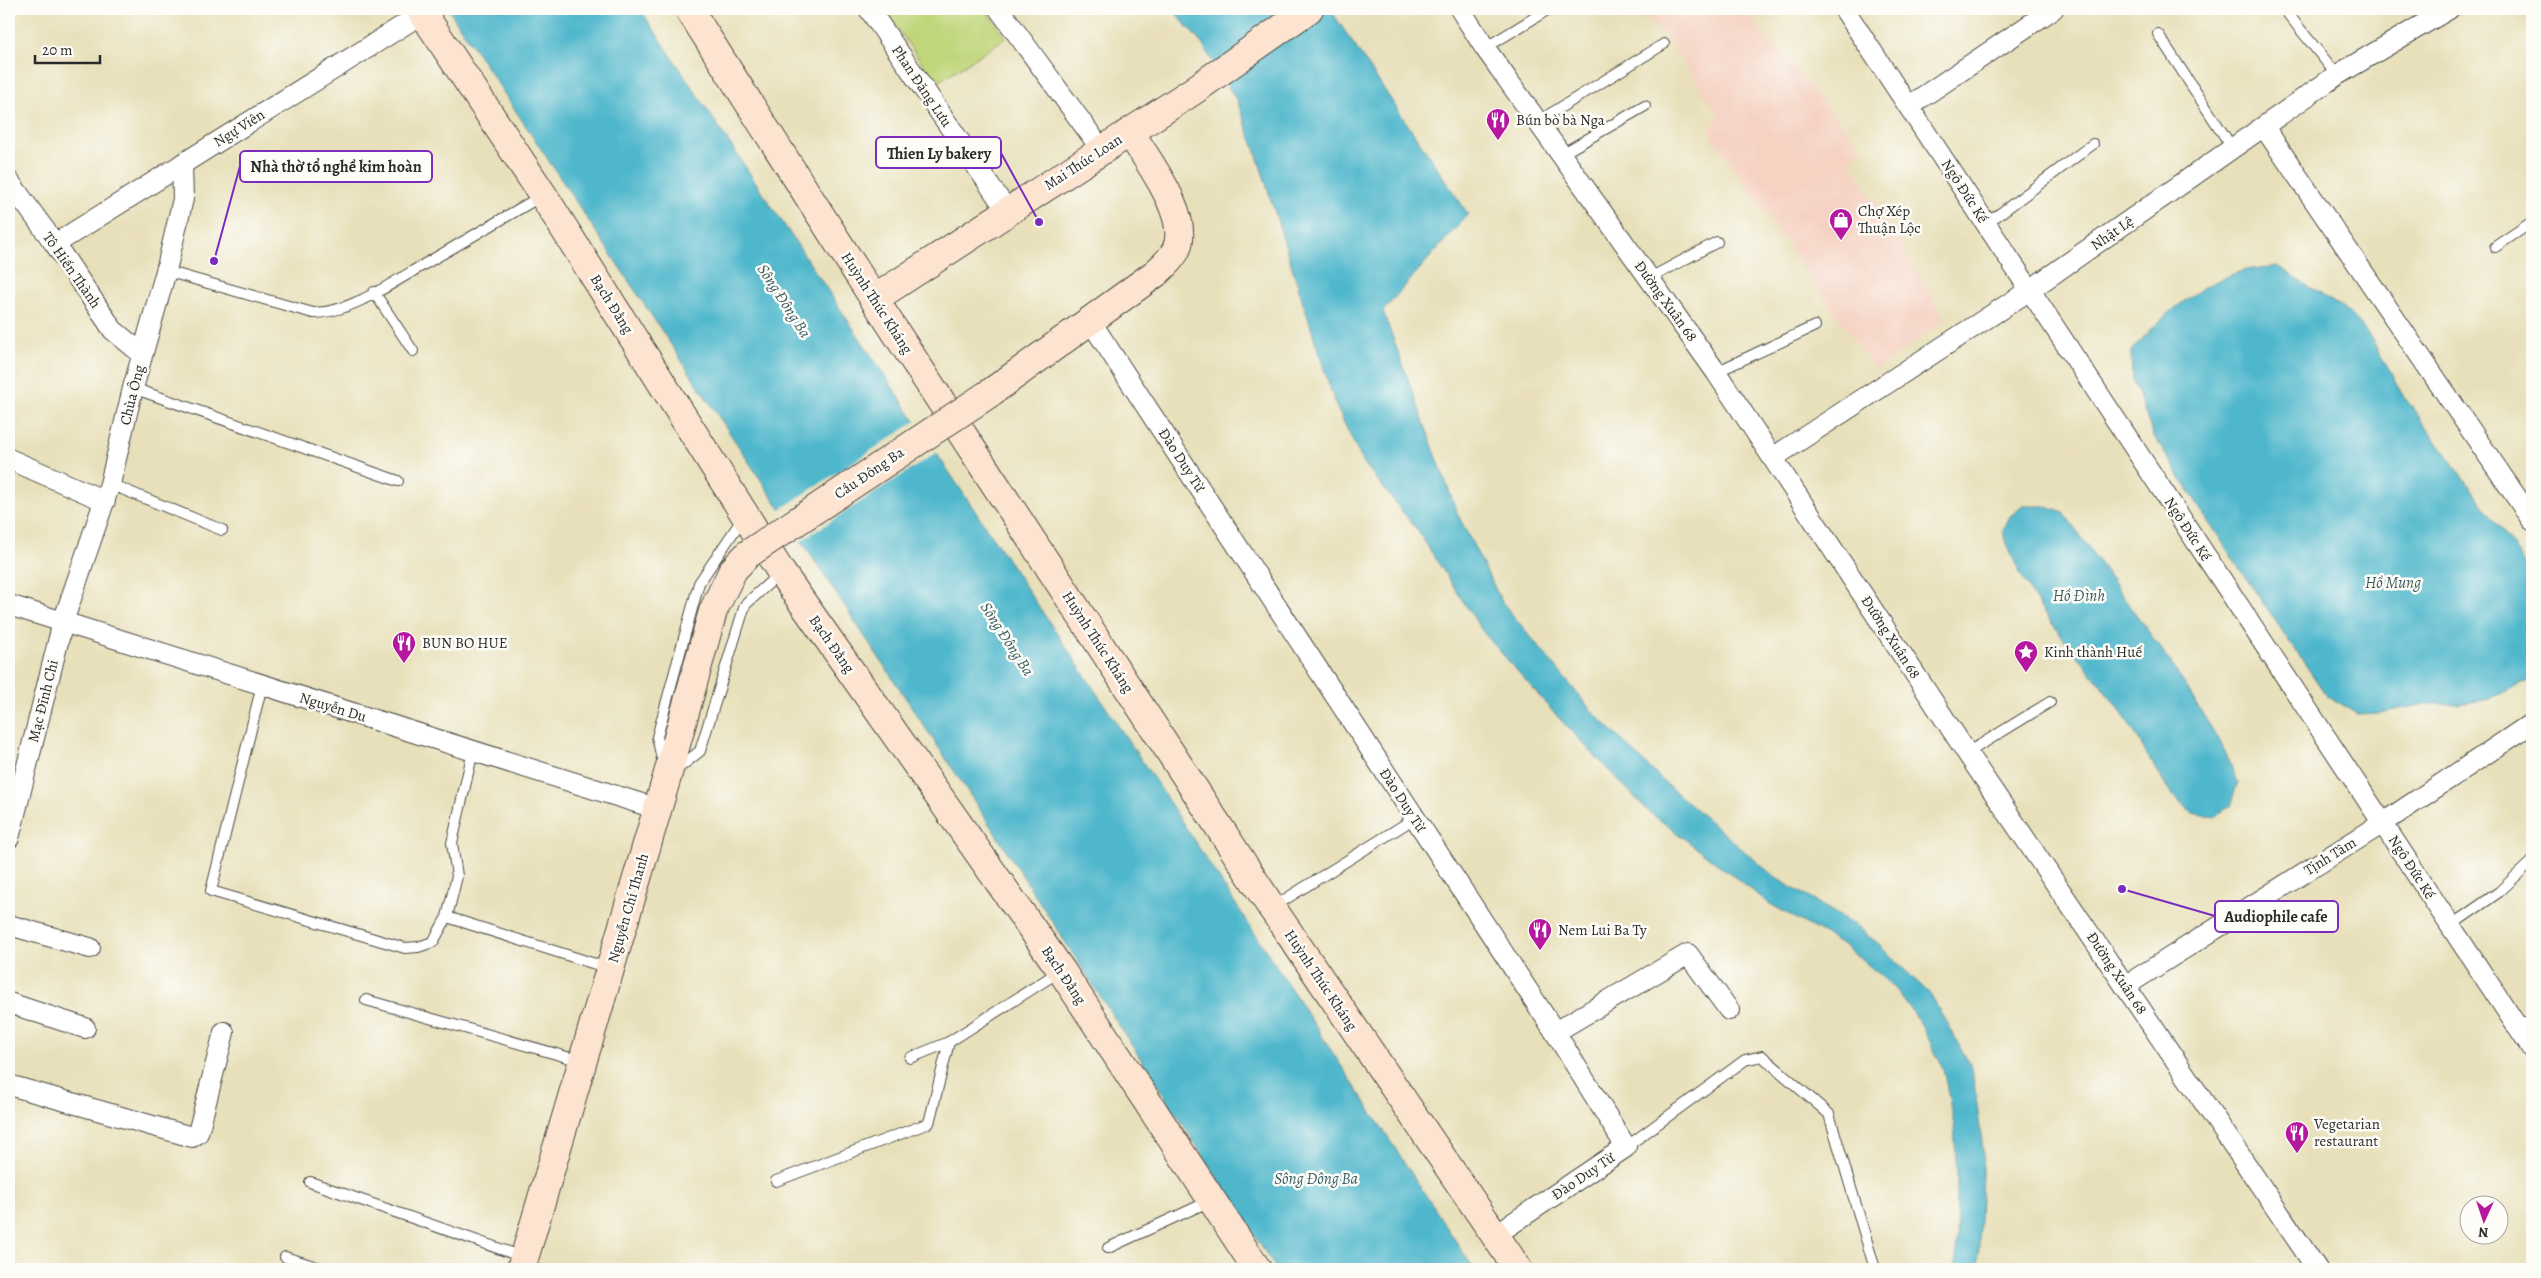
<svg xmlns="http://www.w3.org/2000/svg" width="2541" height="1278" font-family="Alegreya,serif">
  <rect width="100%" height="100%" fill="#fdfcf7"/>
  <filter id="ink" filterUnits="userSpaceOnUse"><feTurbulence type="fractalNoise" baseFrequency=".02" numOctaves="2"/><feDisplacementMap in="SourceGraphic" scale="10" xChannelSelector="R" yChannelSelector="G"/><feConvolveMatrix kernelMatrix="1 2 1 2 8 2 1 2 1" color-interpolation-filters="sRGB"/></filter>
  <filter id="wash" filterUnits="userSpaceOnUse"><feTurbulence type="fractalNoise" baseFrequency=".0096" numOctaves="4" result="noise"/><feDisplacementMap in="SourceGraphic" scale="20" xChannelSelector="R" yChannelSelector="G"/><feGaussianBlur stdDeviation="1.12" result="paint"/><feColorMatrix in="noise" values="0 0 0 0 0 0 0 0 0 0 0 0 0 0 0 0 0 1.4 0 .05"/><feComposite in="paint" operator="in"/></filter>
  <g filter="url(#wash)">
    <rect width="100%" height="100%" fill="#e8e0ba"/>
    <!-- built -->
    <path fill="#f5d2c2" d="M 1637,9 L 1742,9 L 1862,147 L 1850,162 L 1946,320 L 1875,370 L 1708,131 L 1719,115 L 1664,35 Z"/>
    <!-- green -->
    <path fill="#c0d67a" stroke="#768052" d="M 884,9 L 985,9 L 1006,38 L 936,83 Z"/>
    <!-- water -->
    <g fill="#4fb7cc" stroke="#3d717c">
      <path d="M 448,9 L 640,9 L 1154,779 L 1474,1269 L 1276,1269 L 982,813 Z"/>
      <path d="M 1172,9 L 1330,9 L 1468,214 L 1383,311 L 1458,515 L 1502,602 L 1591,710 L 1665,783 L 1776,878 L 1862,929 L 1930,994 L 1972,1068 L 1983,1150 L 1978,1269 L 1956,1269 L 1957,1176 L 1954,1125 L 1943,1068 L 1920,1022 L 1896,989 L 1842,944 L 1770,904 L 1648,811 L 1555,714 L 1483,632 L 1417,530 L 1363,462 L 1335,404 L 1255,149 L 1237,101 L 1202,44 Z"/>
      <path d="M 2277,266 L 2350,313 L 2371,338 L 2403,395 L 2532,573 L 2532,679 L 2491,699 L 2458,704 L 2427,704 L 2379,713 L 2358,714 L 2326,695 L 2235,562 L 2153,435 L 2132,378 L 2131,351 C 2160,318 2196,286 2239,272 C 2250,268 2265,268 2277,266 Z"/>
      <path d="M 2023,506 L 2044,506 L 2064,513 L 2175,669 L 2223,747 L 2238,782 L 2230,806 L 2216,816 C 2209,815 2196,816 2190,811 C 2162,792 2145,746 2125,718 C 2083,657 2024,604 2003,531 L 2010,516 Z"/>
    </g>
    <!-- pier -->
    <path fill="#e8e0ba" d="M 918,420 L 939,451 L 799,542 L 778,511 Z"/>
  </g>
  <g filter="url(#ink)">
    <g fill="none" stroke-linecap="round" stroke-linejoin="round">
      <!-- lane casing -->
      <g stroke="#474640" stroke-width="12">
        <g id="lane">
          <path d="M 2288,14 L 2337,75"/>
          <path d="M 2158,34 L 2233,149"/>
          <path d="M 1485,48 L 1549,9"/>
          <path d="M 1537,122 L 1664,44"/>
          <path d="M 1560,155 L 1645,106"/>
          <path d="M 1986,224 L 2093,144"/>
          <path d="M 2495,247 L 2532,222"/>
          <path d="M 166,271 L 313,313 C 352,313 396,280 430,261 C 468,239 505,217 543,195"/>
          <path d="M 1650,278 L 1717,242"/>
          <path d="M 374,292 L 413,351"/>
          <path d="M 1716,372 L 1815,326"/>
          <path d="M 133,388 L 398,481"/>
          <path d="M 110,484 L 222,530"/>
          <path d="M 262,685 L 211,891 L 405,948 L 418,947 L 433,942 L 447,917 L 457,876 L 452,843 L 473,751"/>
          <path d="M 1967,753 L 2050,702"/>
          <path d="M 663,763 L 657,737 L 699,583 L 743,518"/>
          <path d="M 675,771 L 700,751 L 745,605 L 780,573"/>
          <path d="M 1273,907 L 1415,818"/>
          <path d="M 447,917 L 608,968"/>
          <path d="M 2450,926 L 2499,892 L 2532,861"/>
          <path d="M 366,1000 L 581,1061"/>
          <path d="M 2518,1027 L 2532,1020"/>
          <path d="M 910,1058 L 949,1042 L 1060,971"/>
          <path d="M 1626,1147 L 1745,1060 L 1762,1056 L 1829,1114 L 1875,1269"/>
          <path d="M 776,1181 L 929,1123 L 949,1042"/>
          <path d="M 310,1182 L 523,1257"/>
          <path d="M 1108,1248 L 1210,1201"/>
          <path d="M 285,1257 L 323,1269"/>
        </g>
      </g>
      <!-- street casing -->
      <g stroke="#474640" stroke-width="22">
        <g id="street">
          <path d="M 869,9 L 1008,212"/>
          <path d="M 999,9 L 1102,150"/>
          <path d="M 1460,9 L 1485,48 L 1716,372 L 1967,753 L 2317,1269"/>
          <path d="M 1844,9 L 2532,1049"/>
          <path d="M 1909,106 L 2053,9"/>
          <path d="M 2264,127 L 2532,520"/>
          <path d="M 9,181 L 55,244 L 113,330 L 142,354"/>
          <path d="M 55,244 L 423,13"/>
          <path d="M 1091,322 L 1555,1032 L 1626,1147 L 1495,1235"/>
          <path d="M 1774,457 L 2030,290 L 2337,75 L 2449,9"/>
          <path d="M 9,459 L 105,501"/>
          <path d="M 9,605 L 658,809"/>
          <path d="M 9,838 L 63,622 L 110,484 L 133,388 L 166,271 L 183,199 L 182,164"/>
          <path d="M 9,925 L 90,948"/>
          <path d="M 2125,986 L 2383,823 L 2532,723"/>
          <path d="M 9,1003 L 85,1028"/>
          <path d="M 1555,1032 L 1688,954 L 1729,1010"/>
          <path d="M 9,1085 L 192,1137 L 198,1133 L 224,1032"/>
        </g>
      </g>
      <!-- secondary casing -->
      <g stroke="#474640" stroke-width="30">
        <g id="secondary">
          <path d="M 420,9 L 543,195 L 781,572 L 1061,970 L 1257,1269"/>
          <path d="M 689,9 L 874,299 L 1272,908 L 1518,1269"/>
          <path d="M 874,299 L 1193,91 L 1309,9"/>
          <path d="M 990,393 L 1156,273 C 1163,266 1172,259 1176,250 C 1192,217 1146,159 1130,132"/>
          <path d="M 521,1269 L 667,777 L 713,611 L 733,570 L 748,554"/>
        </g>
      </g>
      <!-- lane -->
      <use href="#lane" stroke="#fff" stroke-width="10"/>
      <!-- street -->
      <use href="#street" stroke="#fff" stroke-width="20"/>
      <!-- secondary -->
      <use href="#secondary" stroke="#fde4d1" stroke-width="28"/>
      <!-- secondary-bridge casing -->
      <g stroke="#474640" stroke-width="30" stroke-linecap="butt">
        <path id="secondary-bridge" d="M 748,554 L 990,393"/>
      </g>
      <!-- secondary-bridge -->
      <use href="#secondary-bridge" stroke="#fde4d1" stroke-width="28"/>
    </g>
  </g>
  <!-- icons -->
  <defs>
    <g id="restaurant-pin" transform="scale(1.25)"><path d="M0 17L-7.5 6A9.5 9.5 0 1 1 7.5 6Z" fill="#b5179e" stroke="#fdfcf7"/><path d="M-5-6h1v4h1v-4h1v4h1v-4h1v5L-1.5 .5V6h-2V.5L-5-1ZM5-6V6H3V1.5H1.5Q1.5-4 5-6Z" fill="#fff"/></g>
    <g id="shop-pin" transform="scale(1.25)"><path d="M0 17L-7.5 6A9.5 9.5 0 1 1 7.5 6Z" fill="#b5179e" stroke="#fdfcf7"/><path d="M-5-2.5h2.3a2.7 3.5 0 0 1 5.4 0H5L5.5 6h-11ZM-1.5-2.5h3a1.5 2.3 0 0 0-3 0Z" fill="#fff"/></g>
    <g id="sight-pin" transform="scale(1.25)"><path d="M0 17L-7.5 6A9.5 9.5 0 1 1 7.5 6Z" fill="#b5179e" stroke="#fdfcf7"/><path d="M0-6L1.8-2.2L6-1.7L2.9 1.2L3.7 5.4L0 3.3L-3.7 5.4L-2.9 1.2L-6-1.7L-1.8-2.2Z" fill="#fff"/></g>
  </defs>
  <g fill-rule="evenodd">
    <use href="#restaurant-pin" x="1498" y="120"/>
    <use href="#shop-pin" x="1841" y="220"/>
    <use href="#restaurant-pin" x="404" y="643"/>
    <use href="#sight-pin" x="2026" y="652"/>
    <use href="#restaurant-pin" x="1540" y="930"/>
    <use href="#restaurant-pin" x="2297" y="1133"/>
  </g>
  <g text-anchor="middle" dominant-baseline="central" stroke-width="5" stroke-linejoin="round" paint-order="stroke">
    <!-- street labels -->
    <g font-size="15" fill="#2b2b2b" stroke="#fdfcf7">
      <text transform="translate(922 86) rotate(56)">Phan Đăng Lưu</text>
      <text transform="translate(239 128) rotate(-32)">Ngự Viên</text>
      <text transform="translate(1083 162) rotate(-33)">Mai Thúc Loan</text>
      <text transform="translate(1965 191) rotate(57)">Ngô Đức Kế</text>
      <text transform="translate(2112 233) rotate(-35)">Nhật Lệ</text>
      <text transform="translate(72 270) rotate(55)">Tô Hiến Thành</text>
      <text transform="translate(1666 301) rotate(54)">Đường Xuân 68</text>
      <text transform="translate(877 303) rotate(57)">Huỳnh Thúc Kháng</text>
      <text transform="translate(612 304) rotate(58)">Bạch Đằng</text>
      <text transform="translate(132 395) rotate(-76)">Chùa Ông</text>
      <text transform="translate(1182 460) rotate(57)">Đào Duy Từ</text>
      <text transform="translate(869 473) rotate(-34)">Cầu Đông Ba</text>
      <text transform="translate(2188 529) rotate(57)">Ngô Đức Kế</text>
      <text transform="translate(1891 637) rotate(57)">Đường Xuân 68</text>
      <text transform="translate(1098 642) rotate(57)">Huỳnh Thúc Kháng</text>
      <text transform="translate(832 644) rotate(55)">Bạch Đằng</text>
      <text transform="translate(43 701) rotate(-76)">Mạc Đĩnh Chi</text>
      <text transform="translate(333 707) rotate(17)">Nguyễn Du</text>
      <text transform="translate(1403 800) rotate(57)">Đào Duy Từ</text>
      <text transform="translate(2330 856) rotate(-32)">Tịnh Tâm</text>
      <text transform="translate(2412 867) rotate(57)">Ngô Đức Kế</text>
      <text transform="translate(628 908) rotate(-74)">Nguyễn Chí Thanh</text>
      <text transform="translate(2117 973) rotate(56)">Đường Xuân 68</text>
      <text transform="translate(1064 975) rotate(56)">Bạch Đằng</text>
      <text transform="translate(1321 980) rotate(56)">Huỳnh Thúc Kháng</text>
      <text transform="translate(1583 1176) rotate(-34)">Đào Duy Từ</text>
    </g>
    <!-- poi labels -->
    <g font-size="15" fill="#2b2b2b" stroke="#fdfcf7" text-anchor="start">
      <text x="1516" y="120">Bún bò bà Nga</text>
      <text x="1858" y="211">Chợ Xép<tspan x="1858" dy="17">Thuận Lộc</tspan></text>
      <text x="422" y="643">BUN BO HUE</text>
      <text x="2044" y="652">Kinh thành Huế</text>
      <text x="1558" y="930">Nem Lui Ba Ty</text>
      <text x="2314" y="1124">Vegetarian<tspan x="2314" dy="17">restaurant</tspan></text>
    </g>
    <!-- water labels -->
    <g font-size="16" font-style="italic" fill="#385c63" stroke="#fdfcf7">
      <text transform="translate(784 301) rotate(57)">Sông Đông Ba</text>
      <text x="2393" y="583">Hồ Mung</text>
      <text x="2079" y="596">Hồ Đình</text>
      <text transform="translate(1007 639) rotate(57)">Sông Đông Ba</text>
      <text x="1316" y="1179">Sông Đông Ba</text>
    </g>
  </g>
  <!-- callouts -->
  <path fill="none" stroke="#7b2cbf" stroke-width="2" d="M1039 222L1001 153M214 261L240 166M2122 889L2215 916"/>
  <g fill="#7b2cbf" stroke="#fdfcf7" stroke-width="2">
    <circle cx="1039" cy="222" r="5"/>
    <circle cx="214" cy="261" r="5"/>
    <circle cx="2122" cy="889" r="5"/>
  </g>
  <g fill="#fdfcf7" stroke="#7b2cbf" stroke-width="2">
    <rect x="876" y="137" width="125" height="31" rx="5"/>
    <rect x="240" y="151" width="192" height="31" rx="5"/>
    <rect x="2215" y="901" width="123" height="31" rx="5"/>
  </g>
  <g font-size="16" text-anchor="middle" font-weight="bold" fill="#2b2b2b">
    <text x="939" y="159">Thien Ly bakery</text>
    <text x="336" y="172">Nhà thờ tổ nghề kim hoàn</text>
    <text x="2276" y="922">Audiophile cafe</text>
  </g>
  <!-- margin -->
  <rect width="2541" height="1278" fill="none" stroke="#fdfcf7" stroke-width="30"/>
  <!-- north arrow -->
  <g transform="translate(2484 1220) rotate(183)"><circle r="24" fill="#fdfcf7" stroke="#a9a8a5"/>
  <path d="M0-4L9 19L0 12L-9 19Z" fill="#b5179e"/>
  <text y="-8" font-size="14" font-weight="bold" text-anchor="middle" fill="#2b2b2b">N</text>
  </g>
  <!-- scale -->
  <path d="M35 55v8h65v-8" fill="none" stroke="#2b2b2b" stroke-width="2.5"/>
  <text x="42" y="55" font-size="15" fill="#2b2b2b" stroke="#fdfcf7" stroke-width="4" paint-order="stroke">20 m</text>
</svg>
